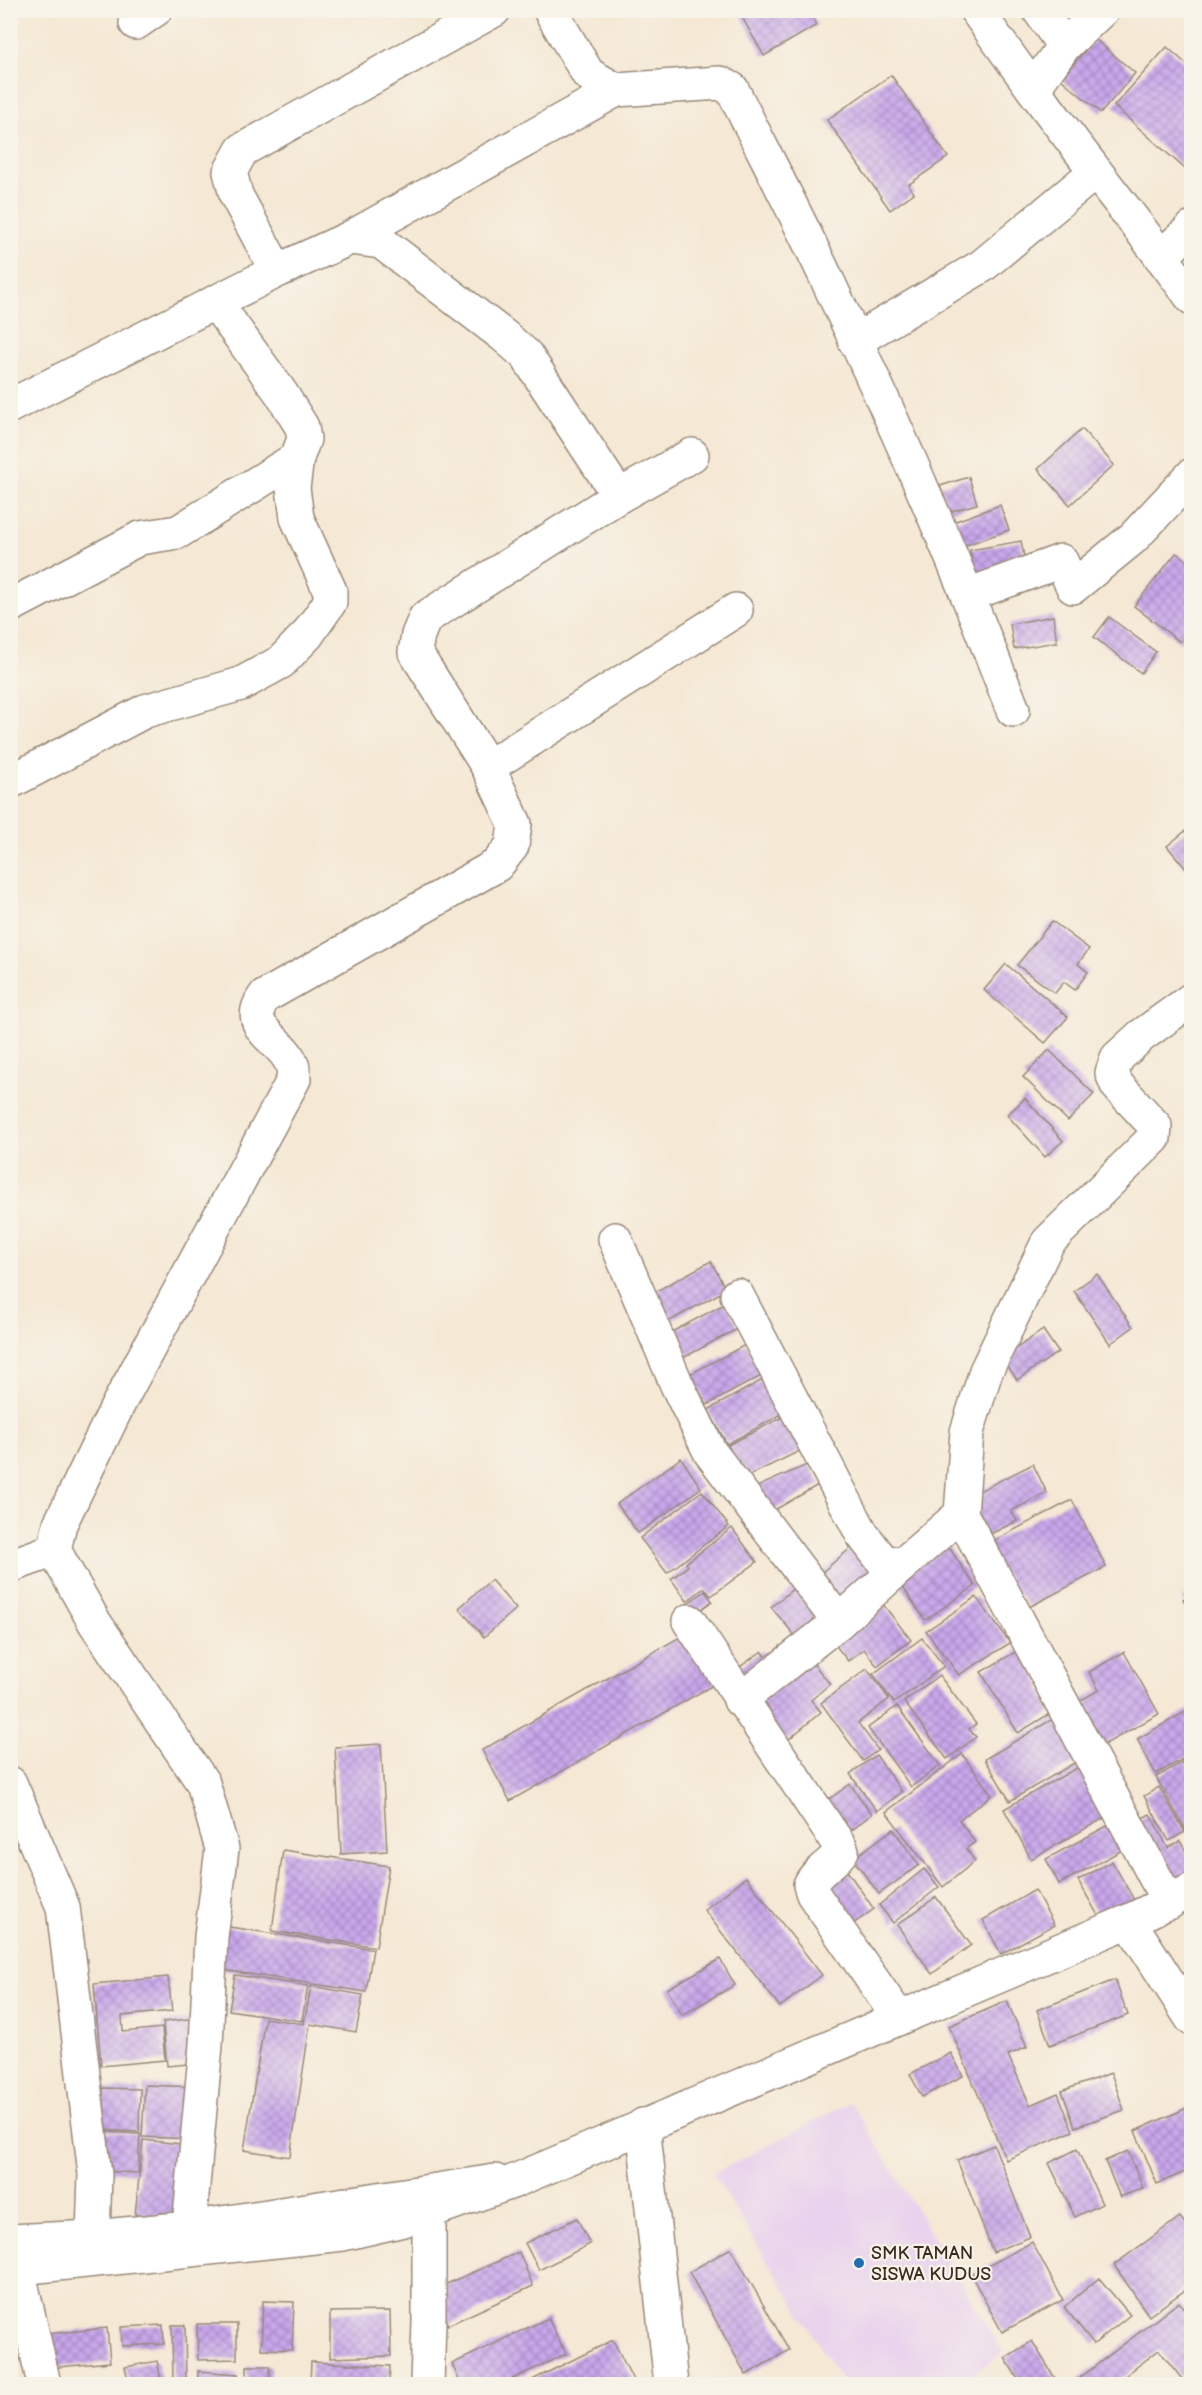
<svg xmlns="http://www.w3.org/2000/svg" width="1202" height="2395" font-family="'Balsamiq Sans',sans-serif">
  <defs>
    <pattern id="building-cross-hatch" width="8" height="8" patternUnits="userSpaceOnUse" patternTransform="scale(1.5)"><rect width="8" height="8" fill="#c9a7ec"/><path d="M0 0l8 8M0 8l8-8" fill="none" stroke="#a488bf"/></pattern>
  </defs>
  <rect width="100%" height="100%" fill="#f7f3e8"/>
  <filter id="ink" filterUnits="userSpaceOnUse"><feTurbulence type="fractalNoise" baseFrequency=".0167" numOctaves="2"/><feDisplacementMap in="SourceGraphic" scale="12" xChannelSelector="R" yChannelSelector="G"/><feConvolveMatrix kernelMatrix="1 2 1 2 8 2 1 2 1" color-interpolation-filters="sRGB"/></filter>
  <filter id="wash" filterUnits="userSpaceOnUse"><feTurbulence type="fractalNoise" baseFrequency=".008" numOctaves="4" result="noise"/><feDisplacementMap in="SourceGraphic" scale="24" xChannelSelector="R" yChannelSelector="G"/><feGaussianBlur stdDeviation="1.35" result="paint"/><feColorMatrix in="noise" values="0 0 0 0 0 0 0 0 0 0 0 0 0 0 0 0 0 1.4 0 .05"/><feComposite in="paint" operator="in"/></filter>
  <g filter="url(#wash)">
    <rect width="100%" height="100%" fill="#f5e8d4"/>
    <!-- built -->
    <path fill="#e9d2ed" d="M 851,2102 L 1004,2353 L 959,2384 L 844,2384 L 713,2174 Z"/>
    <g id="blocks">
      <!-- building -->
      <g fill="url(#building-cross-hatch)">
        <path d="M 738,10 L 809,10 L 817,25 L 764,56 Z"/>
        <path d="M 1095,39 L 1135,73 L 1101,113 L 1061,79 Z"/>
        <path d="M 1167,47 L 1192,69 L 1192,175 L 1114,106 Z"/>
        <path d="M 891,75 L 948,157 L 908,185 L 914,193 L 890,210 L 827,120 Z"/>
        <path d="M 1082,429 L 1114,465 L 1070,505 L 1038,469 Z"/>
        <path d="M 969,477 L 977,504 L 948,512 L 940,486 Z"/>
        <path d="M 1000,505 L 1009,530 L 960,547 L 953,522 Z"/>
        <path d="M 1021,541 L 1027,572 L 975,582 L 970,550 Z"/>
        <path d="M 1176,553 L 1192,564 L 1192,628 L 1180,642 L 1134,606 Z"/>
        <path d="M 1053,616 L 1057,642 L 1014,649 L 1010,624 Z"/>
        <path d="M 1109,617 L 1156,652 L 1141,673 L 1094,637 Z"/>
        <path d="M 1189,828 L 1192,831 L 1192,876 L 1167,846 Z"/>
        <path d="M 1052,921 L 1089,949 L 1078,964 L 1088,972 L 1075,990 L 1064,982 L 1055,993 L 1017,965 Z"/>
        <path d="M 1006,964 L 1068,1017 L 1045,1043 L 984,990 Z"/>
        <path d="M 1049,1050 L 1094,1094 L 1068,1121 L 1023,1077 Z"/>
        <path d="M 1025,1098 L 1063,1141 L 1045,1157 L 1007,1115 Z"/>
        <path d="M 711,1261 L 726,1290 L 666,1323 L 651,1294 Z"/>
        <path d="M 1097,1274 L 1133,1327 L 1110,1344 L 1074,1291 Z"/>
        <path d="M 726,1303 L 739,1328 L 681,1359 L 668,1334 Z"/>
        <path d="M 1043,1330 L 1058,1352 L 1017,1380 L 1002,1358 Z"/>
        <path d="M 747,1344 L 763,1375 L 707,1405 L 690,1374 Z"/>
        <path d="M 766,1378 L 784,1413 L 727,1444 L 708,1410 Z"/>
        <path d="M 785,1416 L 802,1450 L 744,1478 L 728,1445 Z"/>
        <path d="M 681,1458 L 701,1488 L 638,1533 L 617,1504 Z"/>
        <path d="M 809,1464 L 820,1484 L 766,1515 L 750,1490 Z"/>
        <path d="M 1033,1464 L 1047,1493 L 1011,1511 L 1017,1521 L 982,1538 L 963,1499 Z"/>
        <path d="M 702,1491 L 729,1526 L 667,1573 L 640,1538 Z"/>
        <path d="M 1072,1500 L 1106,1567 L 1029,1607 L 983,1546 Z"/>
        <path d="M 732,1528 L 757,1562 L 711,1596 L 704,1588 L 687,1601 L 671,1579 L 688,1566 L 686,1563 Z"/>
        <path d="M 948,1546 L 975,1586 L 925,1620 L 898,1580 Z"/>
        <path d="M 852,1547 L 872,1573 L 835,1602 L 816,1577 Z"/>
        <path d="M 491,1580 L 516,1609 L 484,1637 L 459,1608 Z"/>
        <path d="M 801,1582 L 832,1619 L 802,1644 L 771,1607 Z"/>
        <path d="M 705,1591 L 712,1601 L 695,1614 L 688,1603 Z"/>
        <path d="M 1192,1594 L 1192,1614 L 1183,1599 Z"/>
        <path d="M 976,1597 L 1010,1643 L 959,1675 L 926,1631 Z"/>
        <path d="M 878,1598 L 911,1640 L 877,1666 L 864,1649 L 848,1661 L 828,1636 Z"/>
        <path d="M 687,1633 L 715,1684 L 510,1801 L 482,1750 Z"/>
        <path d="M 922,1638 L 944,1666 L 894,1703 L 873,1674 Z"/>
        <path d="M 1024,1647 L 1051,1713 L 1018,1733 L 981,1672 Z"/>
        <path d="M 762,1651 L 775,1669 L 745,1690 L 733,1672 Z"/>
        <path d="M 1124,1652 L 1159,1714 L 1093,1751 L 1069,1707 L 1099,1690 L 1089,1672 Z"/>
        <path d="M 807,1656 L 830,1684 L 811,1700 L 821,1712 L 782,1745 L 746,1702 Z"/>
        <path d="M 867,1669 L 889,1699 L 858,1723 L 878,1750 L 863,1761 L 821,1703 Z"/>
        <path d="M 939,1675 L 976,1724 L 969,1729 L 976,1737 L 947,1759 L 904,1702 Z"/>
        <path d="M 897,1706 L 940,1765 L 911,1787 L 868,1728 Z"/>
        <path d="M 1192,1708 L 1192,1754 L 1156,1774 L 1137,1739 Z"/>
        <path d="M 1056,1717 L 1081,1759 L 1010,1801 L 985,1759 Z"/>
        <path d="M 381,1744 L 387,1851 L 341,1854 L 335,1747 Z"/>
        <path d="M 962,1754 L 992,1795 L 959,1820 L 975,1842 L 966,1849 L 975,1861 L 943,1887 L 886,1812 Z"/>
        <path d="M 876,1755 L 902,1792 L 877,1811 L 850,1774 Z"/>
        <path d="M 1192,1755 L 1192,1771 L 1184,1759 Z"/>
        <path d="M 1089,1761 L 1117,1811 L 1031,1859 L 1004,1809 Z"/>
        <path d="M 1184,1761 L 1192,1774 L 1192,1841 L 1156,1777 Z"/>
        <path d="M 850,1784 L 872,1814 L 839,1839 L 817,1808 Z"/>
        <path d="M 1159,1787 L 1185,1832 L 1169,1841 L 1144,1796 Z"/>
        <path d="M 1150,1814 L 1168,1848 L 1180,1841 L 1192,1862 L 1192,1876 L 1164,1891 L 1129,1825 Z"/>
        <path d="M 1116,1821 L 1130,1846 L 1059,1884 L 1046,1859 Z"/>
        <path d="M 893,1829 L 919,1865 L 879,1894 L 853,1859 Z"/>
        <path d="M 283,1850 L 389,1866 L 376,1947 L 272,1931 Z"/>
        <path d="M 1112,1861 L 1138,1907 L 1104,1926 L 1078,1880 Z"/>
        <path d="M 845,1868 L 874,1909 L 850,1926 L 821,1885 Z"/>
        <path d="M 924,1869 L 939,1887 L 893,1923 L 879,1905 Z"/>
        <path d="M 746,1877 L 822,1975 L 780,2007 L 704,1910 Z"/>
        <path d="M 1035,1890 L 1054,1925 L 1001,1954 L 983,1920 Z"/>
        <path d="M 936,1897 L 971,1945 L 932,1974 L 897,1925 Z"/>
        <path d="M 223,1926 L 373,1949 L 366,1992 L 216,1969 Z"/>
        <path d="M 720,1959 L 735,1985 L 682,2015 L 667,1989 Z"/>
        <path d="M 235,1975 L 308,1986 L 302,2021 L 229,2010 Z"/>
        <path d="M 168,1977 L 172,2011 L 122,2016 L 123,2032 L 162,2028 L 165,2060 L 101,2066 L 94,1984 Z"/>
        <path d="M 1115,1980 L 1128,2015 L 1050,2045 L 1037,2010 Z"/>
        <path d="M 311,1986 L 363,1995 L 356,2032 L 310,2024 L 290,2157 L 244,2150 L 265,2018 L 304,2024 Z"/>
        <path d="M 1007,2001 L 1027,2047 L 1008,2055 L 1030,2105 L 1058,2093 L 1073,2131 L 1006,2160 L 949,2026 Z"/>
        <path d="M 196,2018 L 200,2063 L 167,2066 L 163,2022 Z"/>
        <path d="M 951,2053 L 963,2076 L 922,2097 L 910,2074 Z"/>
        <path d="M 1111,2073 L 1124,2110 L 1075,2127 L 1062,2091 Z"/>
        <path d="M 145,2085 L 195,2087 L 192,2139 L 142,2137 Z"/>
        <path d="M 103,2088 L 140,2089 L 139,2132 L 101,2130 Z"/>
        <path d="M 1187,2108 L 1192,2118 L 1192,2169 L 1157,2184 L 1135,2131 Z"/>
        <path d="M 104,2132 L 140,2134 L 138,2173 L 101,2171 Z"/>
        <path d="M 143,2140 L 191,2145 L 182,2220 L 135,2215 Z"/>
        <path d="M 994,2145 L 1030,2237 L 993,2252 L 957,2160 Z"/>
        <path d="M 1077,2149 L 1102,2204 L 1075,2217 L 1049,2163 Z"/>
        <path d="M 1128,2151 L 1143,2188 L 1120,2197 L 1105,2161 Z"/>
        <path d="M 1180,2217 L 1192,2233 L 1192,2285 L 1149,2316 L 1114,2265 Z"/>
        <path d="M 577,2218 L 590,2244 L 539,2270 L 525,2243 Z"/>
        <path d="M 1032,2242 L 1063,2300 L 1002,2332 L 971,2275 Z"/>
        <path d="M 731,2248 L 789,2350 L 746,2375 L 689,2272 Z"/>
        <path d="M 519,2252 L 533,2286 L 448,2325 L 433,2290 Z"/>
        <path d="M 1099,2278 L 1130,2315 L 1094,2344 L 1064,2307 Z"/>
        <path d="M 263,2301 L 294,2302 L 292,2350 L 261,2349 Z"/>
        <path d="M 1179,2302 L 1192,2319 L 1192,2384 L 1186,2384 L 1159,2350 L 1117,2382 L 1119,2384 L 1080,2384 L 1077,2380 Z"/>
        <path d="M 390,2311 L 391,2356 L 330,2358 L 330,2312 Z"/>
        <path d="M 548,2318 L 566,2354 L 502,2384 L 461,2384 L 452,2364 Z"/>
        <path d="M 197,2324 L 237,2324 L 237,2359 L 198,2360 Z"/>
        <path d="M 163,2325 L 164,2344 L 122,2346 L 121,2327 Z"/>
        <path d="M 172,2325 L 185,2325 L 186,2384 L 173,2384 Z"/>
        <path d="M 107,2328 L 110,2362 L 49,2368 L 46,2334 Z"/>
        <path d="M 613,2340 L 635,2384 L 524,2384 Z"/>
        <path d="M 1032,2341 L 1058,2383 L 1056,2384 L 1021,2384 L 1005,2358 Z"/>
        <path d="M 157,2361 L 162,2384 L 129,2384 L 125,2367 Z"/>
        <path d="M 311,2362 L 390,2366 L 389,2384 L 310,2384 Z"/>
        <rect x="247" y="2366" width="23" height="18"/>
        <path d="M 198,2371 L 238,2374 L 237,2384 L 198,2384 Z"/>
      </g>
    </g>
  </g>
  <g filter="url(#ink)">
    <use href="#blocks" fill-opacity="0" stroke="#988979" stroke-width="1.5"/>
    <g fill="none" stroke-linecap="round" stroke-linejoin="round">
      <!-- minor casing -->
      <g stroke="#988979" stroke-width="36">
        <g id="minor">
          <path d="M 550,10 L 588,74 L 616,90 L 720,83 L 732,89 C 765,155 800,221 831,288 C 897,427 958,567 1013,710"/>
          <path d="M 976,10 L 1033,89"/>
          <path d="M 1039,10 L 1064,46"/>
          <path d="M 1102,10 L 1064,46 L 1033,89 C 1085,159 1140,227 1192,298"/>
          <path d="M 136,23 L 155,10"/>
          <path d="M 350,238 L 616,90"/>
          <path d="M 1161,257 L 1192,228"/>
          <path d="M 277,271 L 236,195 L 230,172 L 242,150 L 494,10"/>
          <path d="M 855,341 L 982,266 L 1094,173"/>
          <path d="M 10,406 L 277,271 L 350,238 L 381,242 L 504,336 L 526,355 L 619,496"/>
          <path d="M 968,595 L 1061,561 L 1073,587 L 1133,538 L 1192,475"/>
          <path d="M 10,606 L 140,538 L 178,532 L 297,458"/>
          <path d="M 488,767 L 736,610"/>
          <path d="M 10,782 L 145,711 L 241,684 L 281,662 L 307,635 L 330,602 L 330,591 L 297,518 L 293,488 L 297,458 L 304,439 L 302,427 L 281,393 L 215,302"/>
          <path d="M 615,1239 L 677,1385 L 710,1452 L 839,1622 L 901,1566"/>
          <path d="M 737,1295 L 862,1534 L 882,1560 L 901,1566 L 961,1514"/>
          <path d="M 10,1566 L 54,1550"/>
          <path d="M 689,1621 L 840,1846 L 842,1851 C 833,1864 816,1871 810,1885 L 813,1894 L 899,2018"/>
          <path d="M 740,1700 L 839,1622"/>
          <path d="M 10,1783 L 63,1907 L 95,2174 L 93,2237"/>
          <path d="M 1169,1903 L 961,1514 L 967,1432 L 986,1371 L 1048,1242 L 1154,1138 L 1155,1126 L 1117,1085 L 1112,1073 L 1117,1058 L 1141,1036 L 1192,999"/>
          <path d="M 643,2125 L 671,2384"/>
          <path d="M 189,2228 L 206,2045 L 211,1937 L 222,1849 L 203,1783 L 95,1623 L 54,1550 L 60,1524 L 118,1405 L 294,1079 C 293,1075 294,1069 292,1065 C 284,1039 241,1030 264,997 L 497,865 L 512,846 L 515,824 L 488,767 L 415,652 L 418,635 L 425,618 L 619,496 L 692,455"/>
          <path d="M 10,2241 L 93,2237 L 189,2228 L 495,2181"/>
          <path d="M 18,2269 L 44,2384"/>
          <path d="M 427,2384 L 429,2322 L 429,2212"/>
        </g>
      </g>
      <!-- tertiary casing -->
      <g stroke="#988979" stroke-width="36">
        <g id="tertiary">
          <path d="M 1129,1921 L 1192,2019"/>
          <path d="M 10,2269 L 343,2234 L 408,2219 L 512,2182 L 1129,1921 L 1192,1890"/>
        </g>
      </g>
      <!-- minor -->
      <use href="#minor" stroke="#fff" stroke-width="33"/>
      <!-- tertiary -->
      <use href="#tertiary" stroke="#fff" stroke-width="33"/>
    </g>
  </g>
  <!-- markers -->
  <circle fill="#1f6fb2" stroke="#f7f3e8" stroke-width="2" cx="859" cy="2263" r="6"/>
  <g text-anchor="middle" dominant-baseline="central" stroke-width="4.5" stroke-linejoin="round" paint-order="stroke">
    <!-- poi labels -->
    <g font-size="18" fill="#3b2a1e" stroke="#f7f3e8" text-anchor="start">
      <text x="871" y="2253">SMK TAMAN<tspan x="871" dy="21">SISWA KUDUS</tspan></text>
    </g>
  </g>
  <!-- margin -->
  <rect width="1202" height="2395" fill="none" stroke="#f7f3e8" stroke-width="36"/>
</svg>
